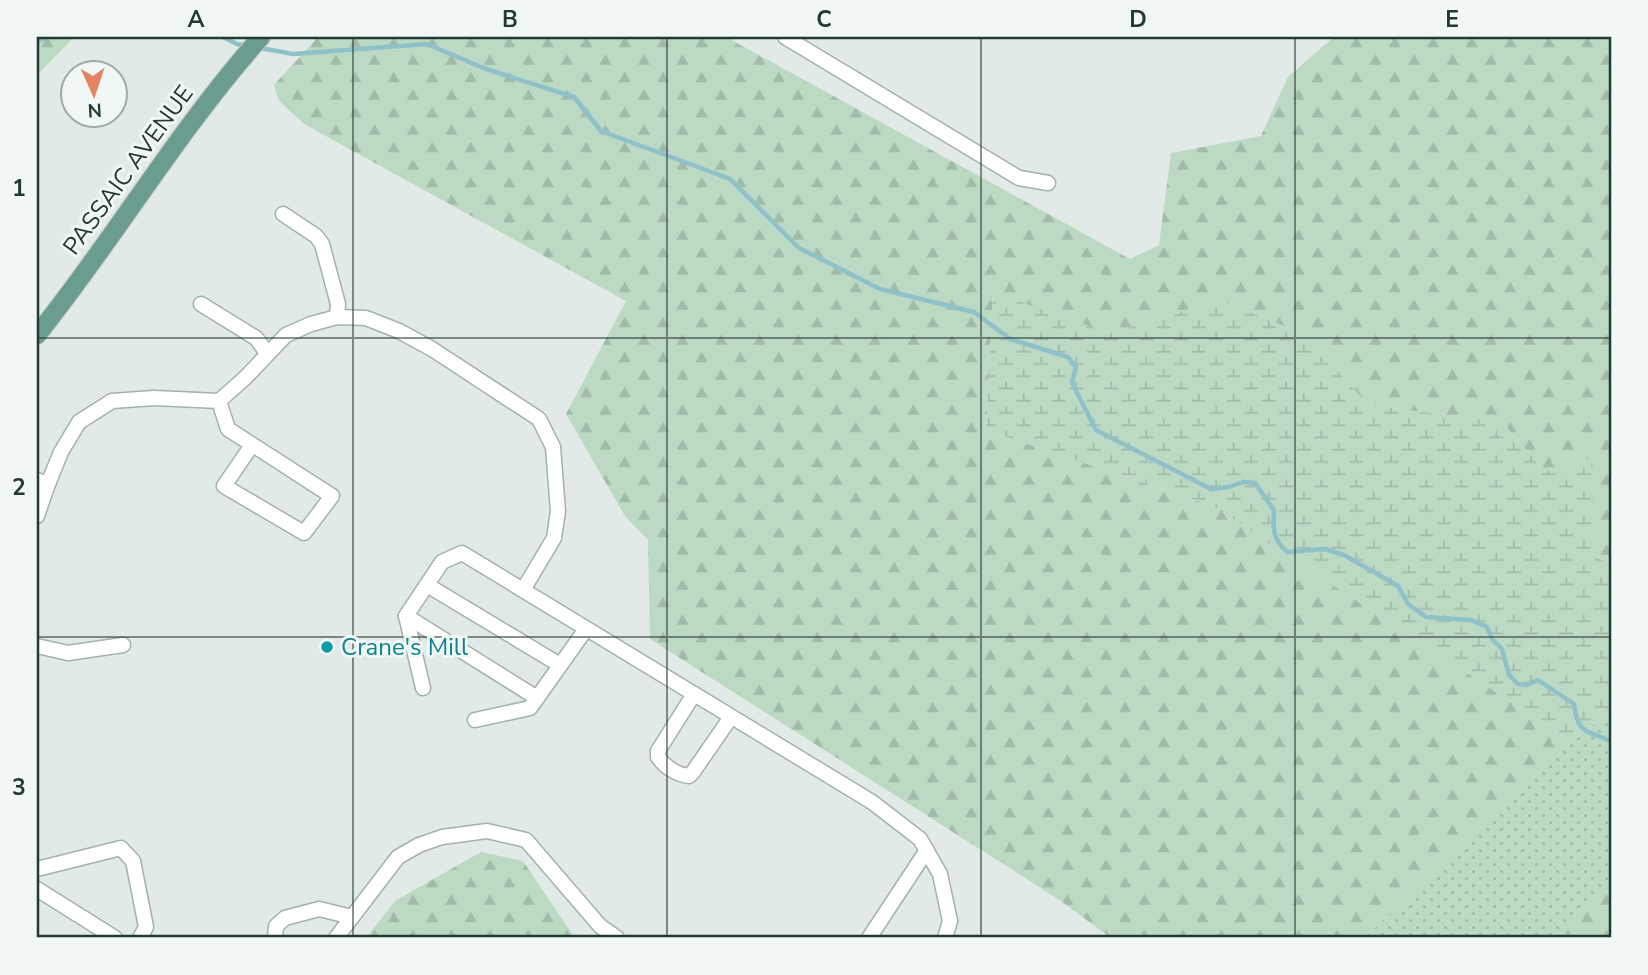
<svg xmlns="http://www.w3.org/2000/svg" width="1648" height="975" font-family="'Nunito Sans',sans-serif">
  <defs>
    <pattern id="grass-dots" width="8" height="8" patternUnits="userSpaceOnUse" patternTransform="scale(1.75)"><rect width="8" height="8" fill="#bcd9c4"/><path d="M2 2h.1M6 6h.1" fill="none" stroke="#a1bba9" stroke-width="1.8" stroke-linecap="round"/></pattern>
    <pattern id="forest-firs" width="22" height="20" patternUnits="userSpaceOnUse" patternTransform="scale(1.75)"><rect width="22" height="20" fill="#bcd9c4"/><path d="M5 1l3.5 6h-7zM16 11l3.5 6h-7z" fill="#a1bba9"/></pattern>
    <pattern id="wetland-marsh" width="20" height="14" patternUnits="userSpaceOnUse" patternTransform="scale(1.75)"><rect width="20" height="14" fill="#bcd9c4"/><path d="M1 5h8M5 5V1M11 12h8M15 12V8" fill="none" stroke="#a1bba9"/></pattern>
  </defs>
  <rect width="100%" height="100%" fill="#e1eae6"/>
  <!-- grass -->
  <path fill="url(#grass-dots)" d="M 1611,710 L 1611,938 L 1364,938 L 1572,742 Z"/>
  <!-- forest -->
  <g fill="url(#forest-firs)">
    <path d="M 37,37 L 74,37 L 37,75 Z"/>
    <path d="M 318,37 L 726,37 L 1130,259 L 1159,245 L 1171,153 L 1261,136 L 1288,77 L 1334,37 L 1611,37 L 1611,565 L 1593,555 L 1545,472 L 1502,422 L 1368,405 L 1307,336 L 1221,300 L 1109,333 L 993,293 L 986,430 L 1213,506 L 1572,742 L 1364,938 L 1111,938 L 1058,899 L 650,639 L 648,540 L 625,516 L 566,414 L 626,301 L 304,124 L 279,101 L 274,85 Z"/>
    <path d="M 481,852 L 523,861 L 575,938 L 366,938 L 395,901 Z"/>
    <path d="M 1611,883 L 1611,938 L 1551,938 Z"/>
  </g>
  <!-- wetland -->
  <path fill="url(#wetland-marsh)" d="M 993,292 L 1109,333 L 1221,300 L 1307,336 L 1368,405 L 1502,422 L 1545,472 L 1591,458 L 1593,555 L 1611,565 L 1611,710 L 1572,742 L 1213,506 L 986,430 Z"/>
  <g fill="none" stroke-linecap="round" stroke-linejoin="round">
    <!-- stream -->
    <g stroke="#8ec1ca" stroke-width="4.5">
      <path d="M 223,37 L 237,44 L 248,46"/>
      <path d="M 37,41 L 49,37"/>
      <path d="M 260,48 L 293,54 L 427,44 L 486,69 L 574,97 L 601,131 L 730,179 L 799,248 L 880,289 L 974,312 L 1010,339 L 1068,357 L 1076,367 L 1072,383 L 1096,430 L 1211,489 L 1229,487 L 1243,482 L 1255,483 L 1274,510 C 1273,529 1272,538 1287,552 L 1325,549 L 1344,555 L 1398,586 L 1408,604 L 1426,617 L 1471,620 L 1487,627 L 1492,639 L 1502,649 L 1509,675 L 1518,684 L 1526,685 L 1538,680 L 1574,704 C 1577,733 1586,731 1611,741"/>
    </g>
    <!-- minor casing -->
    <g stroke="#a4b1ad" stroke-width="17">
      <g id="minor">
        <path d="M 785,37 L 1019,178 L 1048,183"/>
        <path d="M 283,214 L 316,236 L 322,244 L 338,304 L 337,317"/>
        <path d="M 201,304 L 256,338 L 267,353"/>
        <path d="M 219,401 L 245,378 L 286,335 L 311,324 L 337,317 L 366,318 L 399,331 L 432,349 L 539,419 L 553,447 L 558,511 L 554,538 L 523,590"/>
        <path d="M 37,480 L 48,484 L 61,452 L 79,422 L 112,401 L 154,398 L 219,401 L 228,429 L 332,496 L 304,533 L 224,486 L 252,445"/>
        <path d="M 37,516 L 48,484"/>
        <path d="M 427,585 L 560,665"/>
        <path d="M 406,616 L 537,698"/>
        <path d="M 37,646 L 68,653 L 123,645"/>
        <path d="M 423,688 L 406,616 L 442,562 L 462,553 L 872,802 L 920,839 L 940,874 L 950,921 L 945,938"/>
        <path d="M 694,694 L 658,751 L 658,757 C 665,767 677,775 689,776 L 693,772 L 731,717"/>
        <path d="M 475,720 L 530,708 L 586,629"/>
        <path d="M 37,869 L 121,848 L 133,861 L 146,927 L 140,938"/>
        <path d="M 37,889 L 115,938"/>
        <path d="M 275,938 L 276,926 L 285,918 L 319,909 L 352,917"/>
        <path d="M 336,938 L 398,857 L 419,845 L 442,837 L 487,831 L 526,840 L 600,926 L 617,938"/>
        <path d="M 869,938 L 927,850"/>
      </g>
    </g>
    <!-- major casing -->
    <g stroke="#bdc4c2" stroke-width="20">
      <path id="major" d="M 37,335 C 115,238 178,130 261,37"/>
    </g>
    <!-- minor -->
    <use href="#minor" stroke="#fff" stroke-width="14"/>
    <!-- major -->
    <use href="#major" stroke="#6a9c8f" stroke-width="18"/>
  </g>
  <!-- grid -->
  <path fill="none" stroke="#233933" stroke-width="2" stroke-opacity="0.55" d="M 353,37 L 353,938M 667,37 L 667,938M 981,37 L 981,938M 1295,37 L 1295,938M 37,338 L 1611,338M 37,637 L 1611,637"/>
  <!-- markers -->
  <circle fill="#0f9aa8" stroke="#f1f7f4" stroke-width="2.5" cx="327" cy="647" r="7"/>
  <g text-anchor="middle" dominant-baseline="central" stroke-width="6" stroke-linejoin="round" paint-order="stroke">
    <!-- street labels -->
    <g font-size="24" fill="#233933" stroke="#f1f7f4">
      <text transform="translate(128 170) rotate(-54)">PASSAIC AVENUE</text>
    </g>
    <!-- culture labels -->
    <g font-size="24" fill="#0d838f" stroke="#f1f7f4" text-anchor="start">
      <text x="341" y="647">Crane's Mill</text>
    </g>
  </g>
  <!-- border -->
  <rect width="1648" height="975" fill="none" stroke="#f1f7f4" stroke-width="77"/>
  <!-- north arrow -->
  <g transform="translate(94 94) rotate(177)"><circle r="33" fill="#f1f7f4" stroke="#9faba7" stroke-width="2"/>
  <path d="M0-5L12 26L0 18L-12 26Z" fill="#e58464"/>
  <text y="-10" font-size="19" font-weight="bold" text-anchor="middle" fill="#233933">N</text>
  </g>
  <rect x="38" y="38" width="1572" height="898" fill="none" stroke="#233933" stroke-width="2.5"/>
  <g font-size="23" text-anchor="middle" font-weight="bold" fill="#233933">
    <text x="196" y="27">A</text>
    <text x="510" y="27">B</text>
    <text x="824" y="27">C</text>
    <text x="1138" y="27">D</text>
    <text x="1452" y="27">E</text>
    <text x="19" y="196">1</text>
    <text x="19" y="495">2</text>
    <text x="19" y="795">3</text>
  </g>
</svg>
